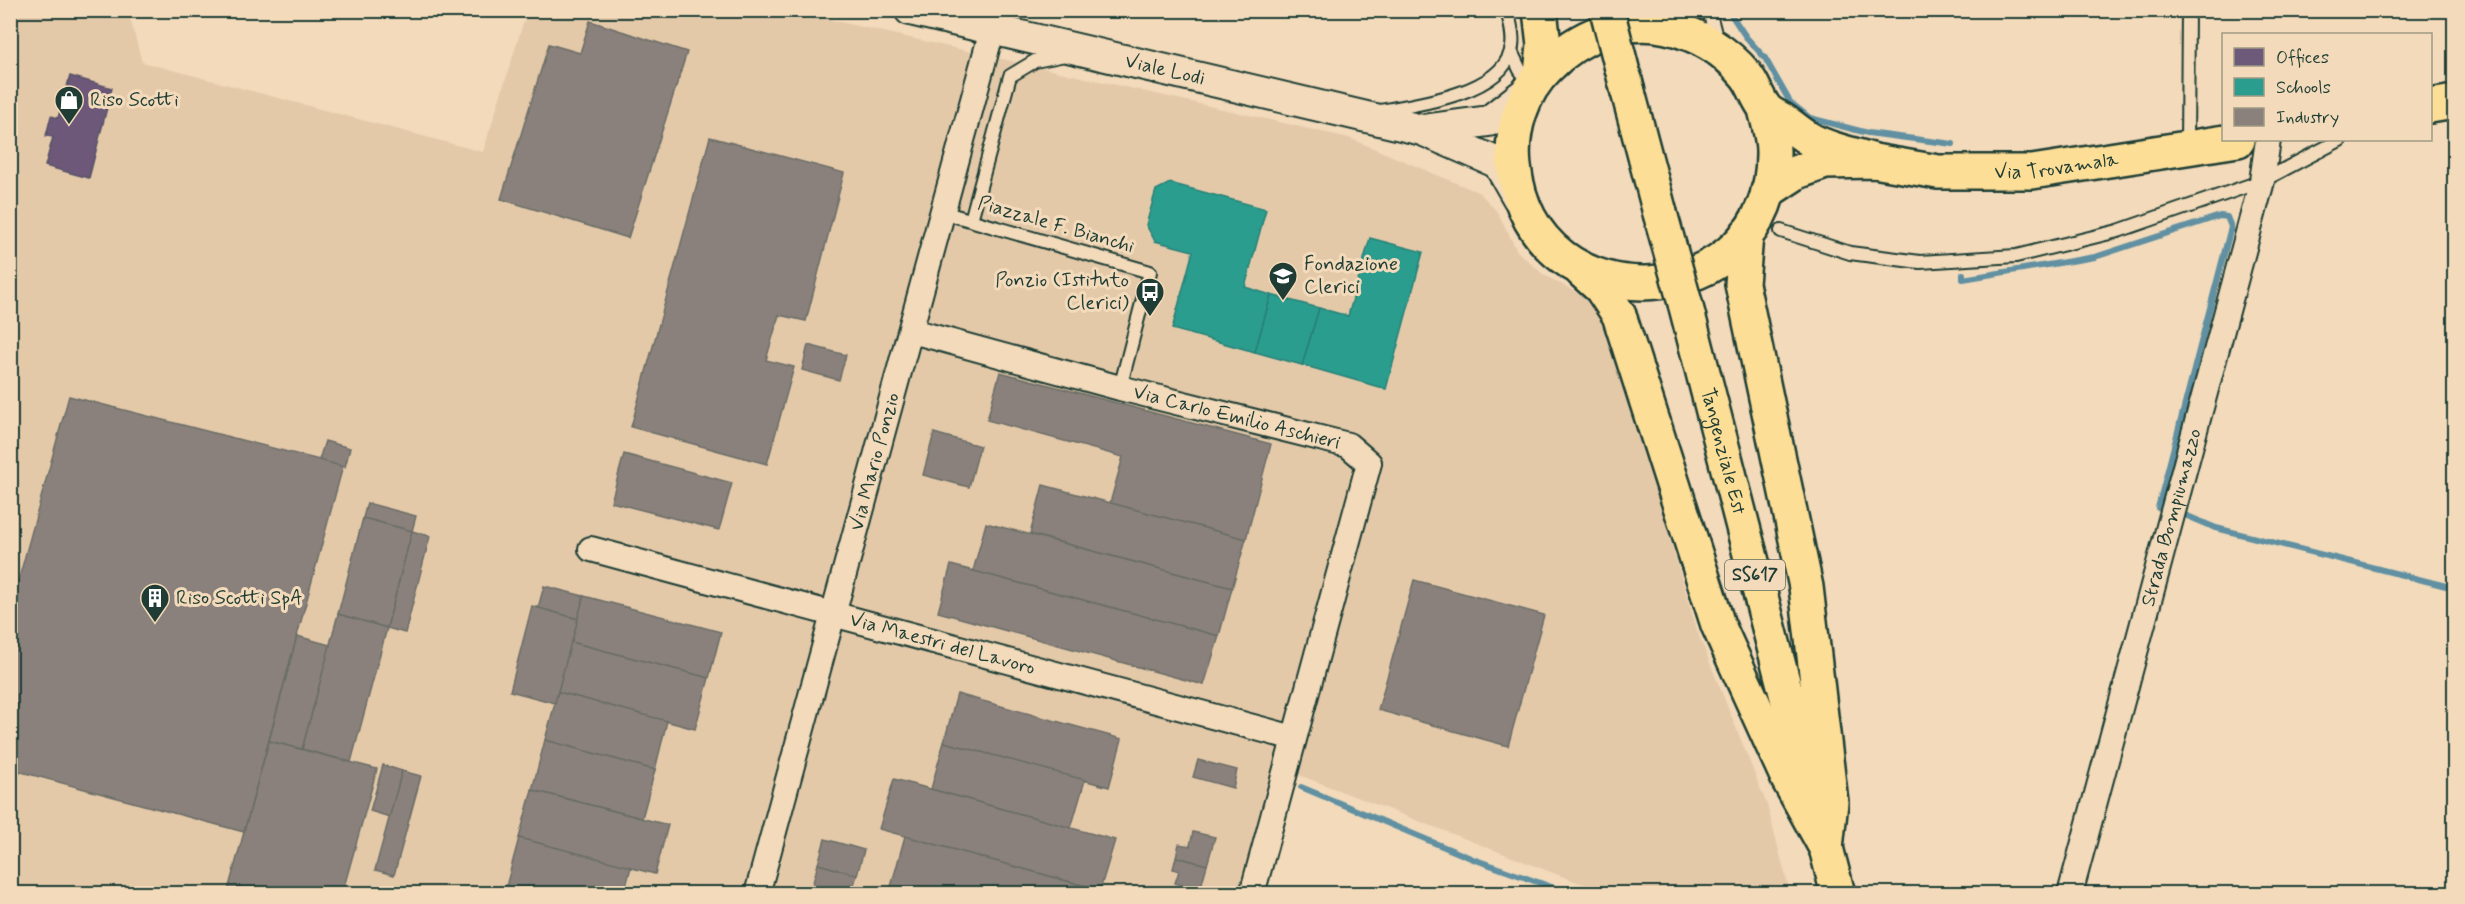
<svg xmlns="http://www.w3.org/2000/svg" width="2465" height="904" font-family="Mynerve,sans-serif">
  <rect width="100%" height="100%" fill="#f2daba"/>
  <filter id="ink" filterUnits="userSpaceOnUse"><feTurbulence type="fractalNoise" baseFrequency=".0167" numOctaves="2"/><feDisplacementMap in="SourceGraphic" scale="12" xChannelSelector="R" yChannelSelector="G"/><feConvolveMatrix kernelMatrix="1 2 1 2 8 2 1 2 1" color-interpolation-filters="sRGB"/></filter>
  <g filter="url(#ink)">
    <!-- built -->
    <path fill="#e4c9a9" d="M 10,11 L 128,11 L 142,62 L 483,152 L 527,11 L 792,11 L 1349,138 L 1480,193 L 1498,213 L 1517,251 L 1544,275 L 1587,298 L 1605,320 L 1698,633 L 1767,805 L 1790,893 L 1617,893 L 1577,882 L 1299,775 L 1266,893 L 11,893 Z"/>
    <!-- offices -->
    <path fill="#6d597a" stroke="#565165" stroke-width="1.5" d="M 70,76 L 112,88 L 89,178 L 45,166 L 53,137 L 46,136 L 51,116 L 58,118 Z"/>
    <!-- schools -->
    <g fill="#2a9d8f" stroke="#278074" stroke-width="1.5">
      <path d="M 1170,183 L 1266,209 L 1245,287 L 1271,295 L 1255,352 L 1172,329 L 1193,251 L 1155,241 L 1146,225 L 1156,190 Z"/>
      <path d="M 1370,238 L 1423,252 L 1386,389 L 1302,365 L 1319,308 L 1348,316 Z"/>
      <path d="M 1271,295 L 1319,308 L 1302,365 L 1255,352 Z"/>
    </g>
    <!-- industry -->
    <g fill="#8a817c" stroke="#6a6d66" stroke-width="1.5">
      <path d="M 590,21 L 687,52 L 628,238 L 501,199 L 549,44 L 580,53 Z"/>
      <path d="M 710,137 L 844,173 L 806,321 L 779,315 L 766,360 L 794,367 L 767,464 L 631,427 Z"/>
      <path d="M 808,345 L 846,355 L 839,380 L 802,370 Z"/>
      <path d="M 1000,372 L 1271,444 L 1246,539 L 1110,503 L 1123,457 L 987,420 Z"/>
      <path d="M 69,396 L 343,466 L 244,832 L 10,769 L 10,611 Z"/>
      <path d="M 934,433 L 980,446 L 969,487 L 923,475 Z"/>
      <path d="M 325,441 L 350,448 L 345,467 L 319,460 Z"/>
      <path d="M 624,454 L 732,483 L 719,530 L 611,502 Z"/>
      <path d="M 1043,485 L 1246,539 L 1232,588 L 1030,534 Z"/>
      <path d="M 367,503 L 416,516 L 412,531 L 363,518 Z"/>
      <path d="M 363,518 L 412,531 L 387,628 L 338,614 Z"/>
      <path d="M 986,523 L 1232,588 L 1219,636 L 973,571 Z"/>
      <path d="M 412,531 L 430,536 L 405,633 L 387,628 Z"/>
      <path d="M 951,565 L 1219,636 L 1204,685 L 938,612 Z"/>
      <path d="M 1414,580 L 1544,615 L 1508,746 L 1378,710 Z"/>
      <path d="M 544,586 L 584,596 L 578,619 L 538,608 Z"/>
      <path d="M 584,596 L 721,632 L 709,678 L 571,642 Z"/>
      <path d="M 532,606 L 578,619 L 555,703 L 510,691 Z"/>
      <path d="M 338,614 L 387,628 L 351,762 L 302,749 Z"/>
      <path d="M 297,636 L 330,645 L 302,749 L 269,741 Z"/>
      <path d="M 571,642 L 709,678 L 695,729 L 558,692 Z"/>
      <path d="M 558,692 L 667,721 L 655,770 L 545,740 Z"/>
      <path d="M 957,694 L 1122,739 L 1109,787 L 944,742 Z"/>
      <path d="M 545,740 L 655,770 L 642,818 L 532,790 Z"/>
      <path d="M 269,741 L 377,769 L 342,894 L 227,894 Z"/>
      <path d="M 944,742 L 1085,780 L 1071,828 L 931,789 Z"/>
      <path d="M 1198,760 L 1237,770 L 1233,788 L 1193,777 Z"/>
      <path d="M 383,765 L 402,771 L 390,817 L 370,811 Z"/>
      <path d="M 402,771 L 421,776 L 394,875 L 375,870 Z"/>
      <path d="M 894,779 L 1115,840 L 1100,890 L 879,829 Z"/>
      <path d="M 532,790 L 668,825 L 655,874 L 519,838 Z"/>
      <path d="M 1193,832 L 1215,837 L 1207,865 L 1176,857 L 1179,844 L 1190,846 Z"/>
      <path d="M 905,836 L 1081,885 L 1079,894 L 889,894 Z"/>
      <path d="M 519,838 L 631,867 L 624,894 L 504,894 Z"/>
      <path d="M 825,839 L 864,850 L 857,875 L 818,864 Z"/>
      <path d="M 1176,857 L 1207,865 L 1200,890 L 1175,883 L 1179,871 L 1173,869 Z"/>
      <path d="M 818,864 L 857,875 L 851,894 L 825,894 L 811,890 Z"/>
    </g>
    <g fill="none" stroke-linecap="round" stroke-linejoin="round">
      <!-- stream -->
      <g stroke="#6090a2" stroke-width="6">
        <path d="M 1728,10 L 1746,37 L 1765,58 L 1790,102 L 1810,118 L 1868,133 L 1953,144"/>
        <path d="M 1963,274 L 1963,279 L 2095,257 L 2220,216 L 2227,217 L 2231,227 L 2158,508"/>
        <path d="M 2185,515 L 2216,528 L 2454,588"/>
        <path d="M 1301,787 L 1473,859 L 1571,894"/>
      </g>
      <!-- service casing -->
      <g stroke="#1f3d34" stroke-width="16">
        <g id="service">
          <path d="M 1709,10 L 1717,41"/>
          <path d="M 1511,51 L 1520,70 L 1531,84"/>
          <path d="M 1379,111 C 1415,105 1500,94 1511,51 C 1515,39 1510,22 1507,10"/>
          <path d="M 2187,147 L 2188,10"/>
          <path d="M 942,212 L 1150,272 L 1120,388"/>
          <path d="M 971,220 L 1010,76 L 1035,61 L 1065,55"/>
          <path d="M 1781,231 L 1850,253 L 1920,262 L 2016,256 L 2118,231 L 2262,181 L 2340,140"/>
        </g>
      </g>
      <!-- minor casing -->
      <g stroke="#1f3d34" stroke-width="28">
        <g id="minor">
          <path id="s1" d="M 912,331 L 1120,388 L 1348,445 L 1369,463 L 1252,894"/>
          <path id="s2" d="M 591,549 L 1294,738"/>
          <path id="s3" d="M 757,894 L 992,30"/>
          <path id="s4" d="M 2070,894 L 2262,181 L 2268,140"/>
        </g>
      </g>
      <!-- tertiary casing -->
      <g stroke="#1f3d34" stroke-width="34">
        <g id="tertiary">
          <path id="s5" d="M 910,10 L 1422,130 L 1498,163 L 1518,198"/>
          <path d="M 1422,130 L 1489,121 L 1530,89"/>
        </g>
      </g>
      <!-- primary casing -->
      <g stroke="#1f3d34" stroke-width="38">
        <g id="primary">
          <path d="M 1540,10 L 1544,45 L 1541,74"/>
          <path d="M 1628,92 L 1660,213"/>
          <path d="M 2430,106 L 2454,102"/>
          <path d="M 1765,109 C 1768,122 1773,137 1773,151 C 1776,316 1532,332 1514,166 C 1510,131 1522,92 1548,67 C 1578,36 1623,17 1667,27 C 1698,34 1726,51 1746,75 C 1754,85 1757,98 1765,108 C 1769,114 1778,117 1784,121 C 1793,127 1802,135 1811,140 C 1830,150 1853,154 1874,161"/>
          <path id="s6" d="M 1768,191 L 1797,172 L 1825,162 L 1874,161 L 1938,172 L 2032,172 L 2238,140"/>
          <path d="M 1746,235 L 1742,284 L 1806,587 L 1831,802 L 1826,848"/>
          <path d="M 1582,271 L 1601,288 L 1619,315 L 1718,625 L 1788,779 L 1826,848"/>
          <path id="s7" d="M 1685,303 L 1838,894"/>
        </g>
      </g>
      <!-- service -->
      <use href="#service" stroke="#f2daba" stroke-width="12"/>
      <!-- minor -->
      <use href="#minor" stroke="#f2daba" stroke-width="24"/>
      <!-- tertiary -->
      <use href="#tertiary" stroke="#f2daba" stroke-width="30"/>
      <!-- primary -->
      <use href="#primary" stroke="#fdde96" stroke-width="33"/>
      <!-- primary-bridge casing -->
      <g stroke="#1f3d34" stroke-width="38" stroke-linecap="butt">
        <g id="primary-bridge">
          <path d="M 1607,10 L 1628,92"/>
          <path d="M 1660,213 L 1685,303"/>
        </g>
      </g>
      <!-- primary-bridge -->
      <use href="#primary-bridge" stroke="#fdde96" stroke-width="33"/>
    </g>
  </g>
  <!-- icons -->
  <defs>
    <g id="shop-pin" transform="scale(1.5)"><path d="M0 17L-7.5 6A9.5 9.5 0 1 1 7.5 6Z" fill="#1f3d34" stroke="#f2daba"/><path d="M-5-2.5h2.3a2.7 3.5 0 0 1 5.4 0H5L5.5 6h-11ZM-1.5-2.5h3a1.5 2.3 0 0 0-3 0Z" fill="#fff"/></g>
    <g id="school-pin" transform="scale(1.5)"><path d="M0 17L-7.5 6A9.5 9.5 0 1 1 7.5 6Z" fill="#1f3d34" stroke="#f2daba"/><path d="M0-5L7-2L0 1L-7-2ZM-4 1L0 2.5L4 1V4Q0 6-4 4Z" fill="#fff"/></g>
    <g id="bus-pin" transform="scale(1.5)"><path d="M0 17L-7.5 6A9.5 9.5 0 1 1 7.5 6Z" fill="#1f3d34" stroke="#f2daba"/><path d="M-5-6H5V4H4V6H2V4H-2V6H-4V4H-5ZM-3.5-4V0h7V-4ZM-3.5 1.2v1.5H-2V1.2ZM2 1.2v1.5H3.5V1.2Z" fill="#fff"/></g>
    <g id="building-pin" transform="scale(1.5)"><path d="M0 17L-7.5 6A9.5 9.5 0 1 1 7.5 6Z" fill="#1f3d34" stroke="#f2daba"/><path d="M-4-6H4V6H1V3H-1V6H-4ZM-2.5-4.3h1.7v1.8h-1.7ZM.8-4.3h1.7v1.8H.8ZM-2.5-1h1.7V.8h-1.7ZM.8-1h1.7V.8H.8Z" fill="#fff"/></g>
  </defs>
  <g fill-rule="evenodd">
    <use href="#shop-pin" x="69" y="100"/>
    <use href="#school-pin" x="1283" y="276"/>
    <use href="#bus-pin" x="1150" y="292"/>
    <use href="#building-pin" x="155" y="598"/>
  </g>
  <g text-anchor="middle" dominant-baseline="central" stroke-width="6" stroke-linejoin="round" paint-order="stroke">
    <!-- shield labels -->
    <rect fill="#f2daba" stroke="#5e6c5c" stroke-width="1.5" x="1725" y="560" width="60" height="30" rx="4.5"/>
    <g font-size="18" font-weight="bold" fill="#1f3d34">
      <text x="1755" y="575">SS617</text>
    </g>
    <!-- street labels -->
    <g font-size="20" fill="#1f3d34" stroke="#f2daba">
      <text stroke="none"><textPath href="#s5" startOffset="262">Viale Lodi</textPath></text>
      <text stroke="none"><textPath href="#s6" startOffset="297">Via Trovamala</textPath></text>
      <text transform="translate(1056 225) rotate(16)">Piazzale F. Bianchi</text>
      <text stroke="none"><textPath href="#s1" startOffset="336">Via Carlo Emilio Aschieri</textPath></text>
      <text stroke="none"><textPath href="#s7" startOffset="153">Tangenziale Est</textPath></text>
      <text stroke="none"><textPath href="#s3" startOffset="448">Via Mario Ponzio</textPath></text>
      <text stroke="none"><textPath href="#s4" startOffset="390">Strada Bompiumazzo</textPath></text>
      <text stroke="none"><textPath href="#s2" startOffset="364">Via Maestri del Lavoro</textPath></text>
    </g>
    <!-- poi labels -->
    <g font-size="20" fill="#1f3d34" stroke="#f2daba" text-anchor="start">
      <text x="90" y="100">Riso Scotti</text>
      <text x="1304" y="264">Fondazione<tspan x="1304" dy="23">Clerici</tspan></text>
      <text x="1129" y="280" text-anchor="end">Ponzio (Istituto<tspan x="1129" dy="23">Clerici)</tspan></text>
      <text x="176" y="598">Riso Scotti SpA</text>
    </g>
  </g>
  <!-- margin -->
  <rect width="2465" height="904" fill="none" stroke="#f2daba" stroke-width="36"/>
  <rect x="18" y="18" width="2429" height="868" fill="none" stroke="#1f3d34" stroke-width="2" filter="url(#ink)"/>
  <!-- legend -->
  <rect x="2222" y="33" width="210" height="108" fill="#f2daba" stroke="#9e9b84" stroke-width="1.5"/>
  <rect x="2234" y="48" width="30" height="18" fill="#6d597a" stroke="#9e9b84" stroke-width="1.5"/>
  <text x="2276" y="63" font-size="18" fill="#1f3d34">Offices</text>
  <rect x="2234" y="78" width="30" height="18" fill="#2a9d8f" stroke="#9e9b84" stroke-width="1.5"/>
  <text x="2276" y="93" font-size="18" fill="#1f3d34">Schools</text>
  <rect x="2234" y="108" width="30" height="18" fill="#8a817c" stroke="#9e9b84" stroke-width="1.5"/>
  <text x="2276" y="123" font-size="18" fill="#1f3d34">Industry</text>
</svg>
